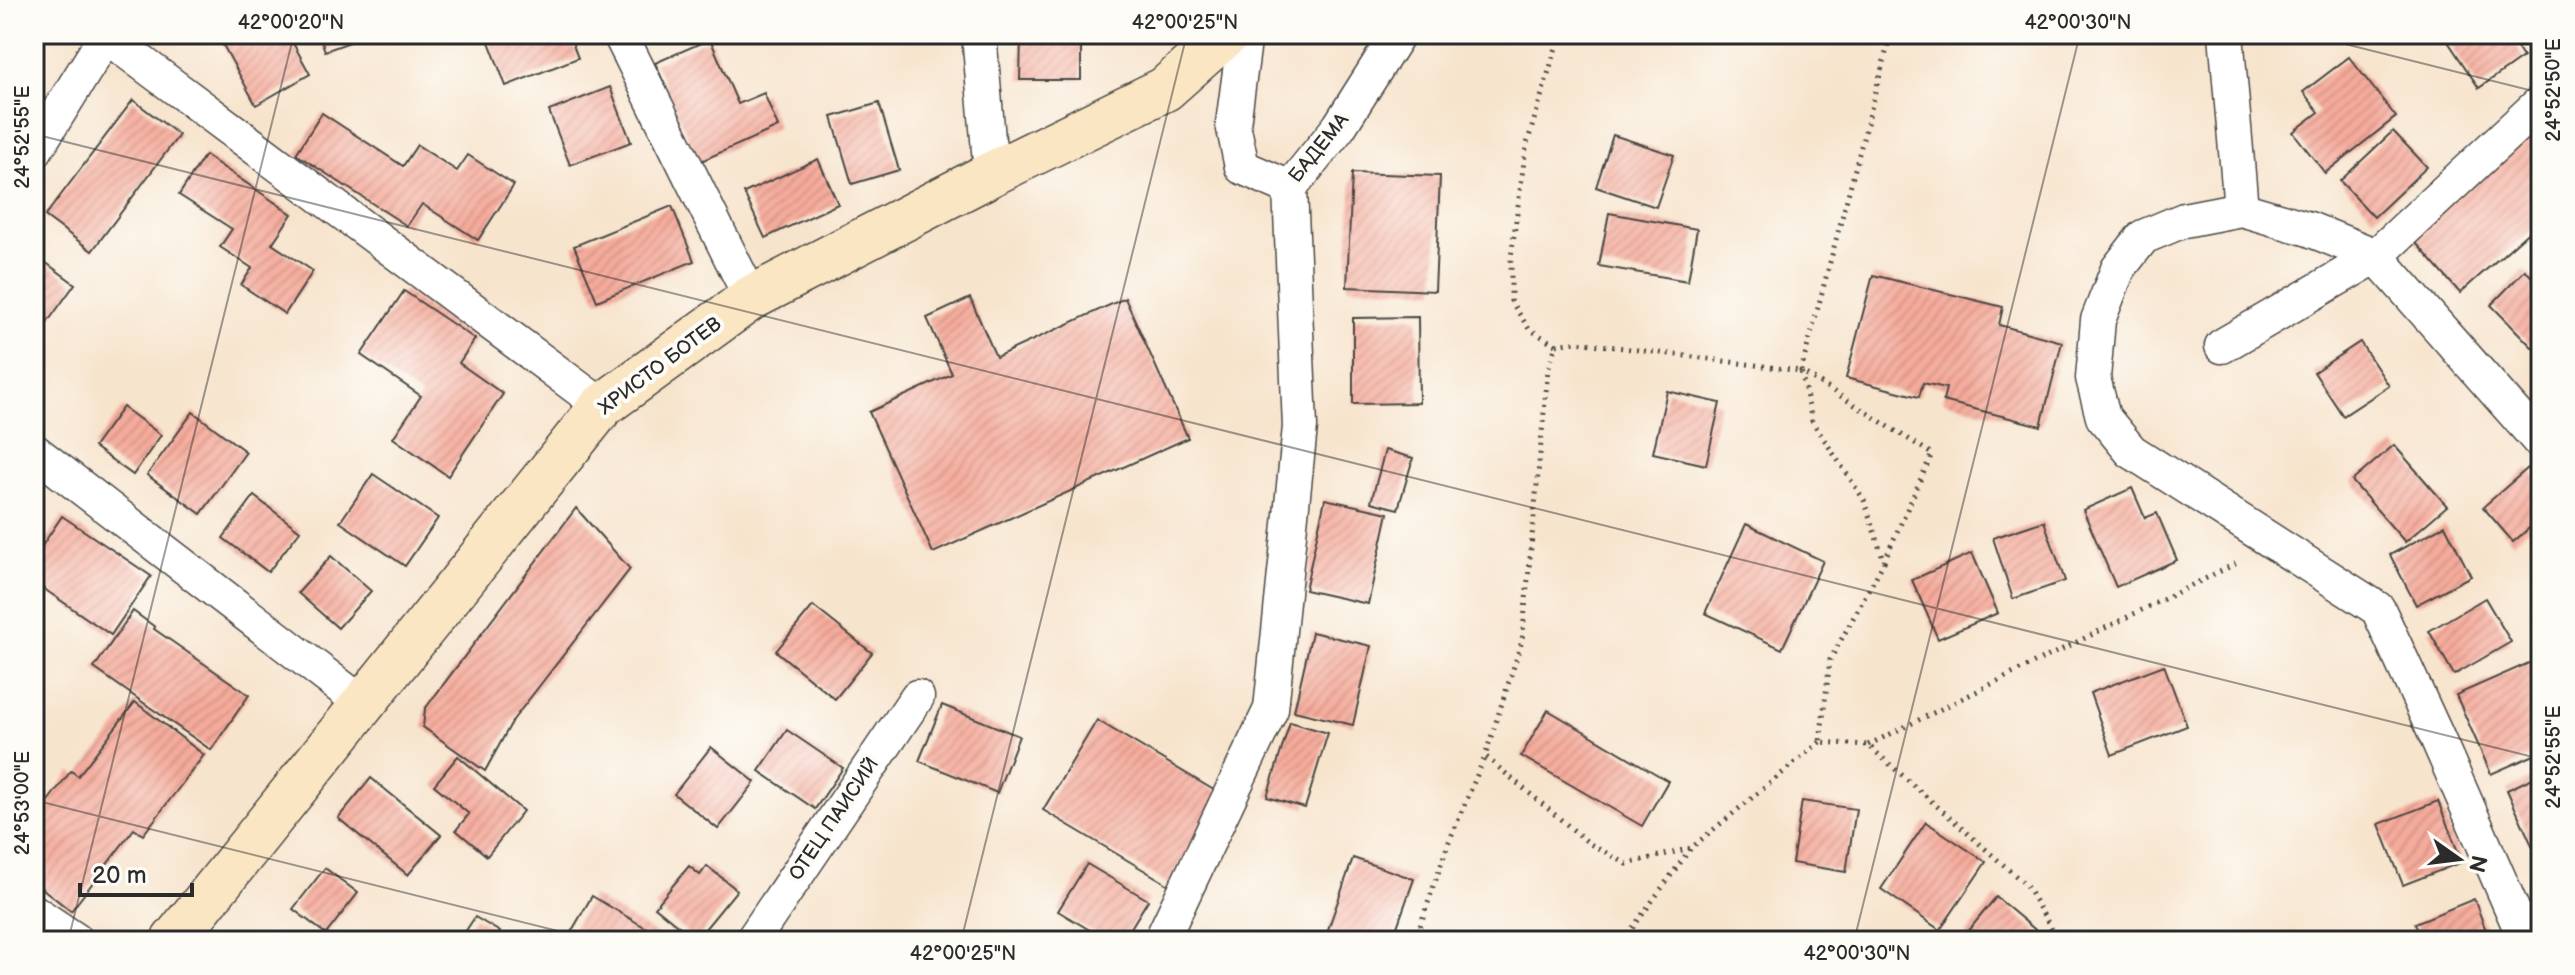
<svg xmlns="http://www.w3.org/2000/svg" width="2575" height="975" font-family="'Balsamiq Sans',sans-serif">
  <defs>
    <pattern id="building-hatch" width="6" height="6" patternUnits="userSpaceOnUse" patternTransform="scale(2)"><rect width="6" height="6" fill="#f5ab9b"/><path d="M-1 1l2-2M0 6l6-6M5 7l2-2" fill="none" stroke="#d29386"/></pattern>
  </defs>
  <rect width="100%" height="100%" fill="#fdfcf7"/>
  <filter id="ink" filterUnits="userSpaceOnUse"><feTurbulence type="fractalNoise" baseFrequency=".0125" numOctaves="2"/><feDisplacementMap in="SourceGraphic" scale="16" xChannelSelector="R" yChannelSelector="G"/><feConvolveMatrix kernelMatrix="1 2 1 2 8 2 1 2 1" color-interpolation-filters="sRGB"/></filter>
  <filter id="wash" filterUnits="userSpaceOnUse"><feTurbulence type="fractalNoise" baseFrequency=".006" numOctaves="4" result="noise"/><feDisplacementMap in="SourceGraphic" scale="32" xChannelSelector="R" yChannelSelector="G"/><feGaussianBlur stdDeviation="1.8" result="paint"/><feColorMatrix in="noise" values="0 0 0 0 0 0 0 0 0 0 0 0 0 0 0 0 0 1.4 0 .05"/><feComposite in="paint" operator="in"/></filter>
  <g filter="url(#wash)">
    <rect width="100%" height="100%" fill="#f7e4cd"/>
    <g id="blocks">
      <!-- building -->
      <g fill="url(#building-hatch)">
        <path d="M 34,34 L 45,34 L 35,67 L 34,67 Z"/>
        <path d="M 217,34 L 288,34 L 310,74 L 256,105 Z"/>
        <path d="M 319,34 L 372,34 L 325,51 Z"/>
        <path d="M 486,34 L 569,34 L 578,58 L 506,86 Z"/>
        <path d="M 1021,34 L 1081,34 L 1081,80 L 1020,80 Z"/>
        <path d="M 2443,34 L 2508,34 L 2523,57 L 2479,88 Z"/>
        <path d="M 710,39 L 738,104 L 764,93 L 778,127 L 699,162 L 655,63 Z"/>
        <path d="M 2349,57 L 2396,117 L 2325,173 L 2293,132 L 2319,112 L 2303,92 Z"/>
        <path d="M 610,87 L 631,142 L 570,165 L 549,111 Z"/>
        <path d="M 133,100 L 179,135 L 92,251 L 45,216 Z"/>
        <path d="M 879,103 L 899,170 L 852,184 L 832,117 Z"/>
        <path d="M 322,113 L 403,166 L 417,145 L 457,171 L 468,155 L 514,185 L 478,240 L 422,204 L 407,226 L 296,154 Z"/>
        <path d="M 2541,127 L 2541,221 L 2460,293 L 2409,235 Z"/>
        <path d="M 2393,131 L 2427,167 L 2374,217 L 2340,181 Z"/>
        <path d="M 1613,135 L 1674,155 L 1656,207 L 1596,187 Z"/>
        <path d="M 205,155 L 292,214 L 272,244 L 313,271 L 285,314 L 241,285 L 252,268 L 220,247 L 232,229 L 179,195 Z"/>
        <path d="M 818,159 L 838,204 L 765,238 L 744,193 Z"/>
        <path d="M 1352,173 L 1440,176 L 1435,291 L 1347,287 Z"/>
        <path d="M 672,206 L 694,261 L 597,301 L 574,246 Z"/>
        <path d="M 1609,213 L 1697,229 L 1688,281 L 1599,266 Z"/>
        <path d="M 34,254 L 75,284 L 34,341 Z"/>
        <path d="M 2525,270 L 2541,286 L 2541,341 L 2533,348 L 2491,305 Z"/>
        <path d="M 1873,275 L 2003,307 L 1999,325 L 2062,342 L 2041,426 L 1943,401 L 1946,388 L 1923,383 L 1919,397 L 1846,378 Z"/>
        <path d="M 404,291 L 475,339 L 459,363 L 503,394 L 448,476 L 393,438 L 421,396 L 361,355 Z"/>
        <path d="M 970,298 L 996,357 L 1125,298 L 1188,438 L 933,553 L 869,412 L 952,374 L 927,318 Z"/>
        <path d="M 1418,317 L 1419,403 L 1353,404 L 1353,318 Z"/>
        <path d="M 2360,342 L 2389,386 L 2343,416 L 2314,372 Z"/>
        <path d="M 1667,391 L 1720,403 L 1706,465 L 1653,453 Z"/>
        <path d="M 123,407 L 161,435 L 133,475 L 94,447 Z"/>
        <path d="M 193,412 L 246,452 L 201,514 L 147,475 Z"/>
        <path d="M 2394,445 L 2447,506 L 2405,542 L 2352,481 Z"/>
        <path d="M 1385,450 L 1413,458 L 1398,509 L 1371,502 Z"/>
        <path d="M 2528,468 L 2541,482 L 2541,518 L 2513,542 L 2483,507 Z"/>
        <path d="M 373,474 L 438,518 L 405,566 L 340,522 Z"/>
        <path d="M 2132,488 L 2145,518 L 2157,513 L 2177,560 L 2116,587 L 2083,510 Z"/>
        <path d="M 254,496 L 300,531 L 268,572 L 223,538 Z"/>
        <path d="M 1325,499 L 1388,513 L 1368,604 L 1305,590 Z"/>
        <path d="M 576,508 L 630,569 L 513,720 L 485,771 L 423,727 L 425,709 Z"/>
        <path d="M 62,516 L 151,576 L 111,635 L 34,582 L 34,558 Z"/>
        <path d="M 2044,521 L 2065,581 L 2013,599 L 1993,538 Z"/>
        <path d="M 1746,524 L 1823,561 L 1782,649 L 1705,613 Z"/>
        <path d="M 2445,525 L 2471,576 L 2416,605 L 2390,555 Z"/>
        <path d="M 1972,553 L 1998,613 L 1938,639 L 1912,580 Z"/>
        <path d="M 331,556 L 371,591 L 338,628 L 298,593 Z"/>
        <path d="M 2485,598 L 2511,642 L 2454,675 L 2429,631 Z"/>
        <path d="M 813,606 L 872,653 L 835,699 L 776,651 Z"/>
        <path d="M 133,611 L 155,627 L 154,629 L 249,695 L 211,750 L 94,668 Z"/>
        <path d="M 1312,632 L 1371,646 L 1353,725 L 1294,711 Z"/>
        <path d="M 2531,662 L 2541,686 L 2541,752 L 2491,774 L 2456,695 Z"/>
        <path d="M 2164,665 L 2187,726 L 2112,755 L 2090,693 Z"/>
        <path d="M 135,702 L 204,755 L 143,835 L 134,829 L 71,911 L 34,882 L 34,819 L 71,771 L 78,776 Z"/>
        <path d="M 942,705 L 1019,736 L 997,793 L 919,761 Z"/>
        <path d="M 1548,710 L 1668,781 L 1642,826 L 1521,756 Z"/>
        <path d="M 1097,720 L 1222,795 L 1169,885 L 1043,810 Z"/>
        <path d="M 1290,722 L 1328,733 L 1305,808 L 1267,797 Z"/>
        <path d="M 787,730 L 843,768 L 815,809 L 759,771 Z"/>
        <path d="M 711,747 L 755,782 L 718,829 L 674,794 Z"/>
        <path d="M 458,756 L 523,811 L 487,856 L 456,830 L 469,814 L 434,785 Z"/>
        <path d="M 2541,774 L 2541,860 L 2539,861 L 2507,790 Z"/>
        <path d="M 371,778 L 441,835 L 408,875 L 338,818 Z"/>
        <path d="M 1802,801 L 1856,809 L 1846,872 L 1792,863 Z"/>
        <path d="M 2438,801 L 2462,862 L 2403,885 L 2379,824 Z"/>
        <path d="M 1926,822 L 1986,862 L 1940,930 L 1881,889 Z"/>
        <path d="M 1353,858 L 1414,879 L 1392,941 L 1324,941 Z"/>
        <path d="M 1087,864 L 1148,900 L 1123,941 L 1108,941 L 1058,911 Z"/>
        <path d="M 689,866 L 700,875 L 707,866 L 737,890 L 696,940 L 655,907 Z"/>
        <path d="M 325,868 L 358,893 L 326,934 L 293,909 Z"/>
        <path d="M 592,896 L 668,941 L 566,941 Z"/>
        <path d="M 1996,897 L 2045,938 L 2043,941 L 1960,941 Z"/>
        <path d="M 2474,899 L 2490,941 L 2422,941 L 2415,923 Z"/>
        <path d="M 475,917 L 500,932 L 493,941 L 459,941 Z"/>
      </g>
    </g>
  </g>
  <g filter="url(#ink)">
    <use href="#blocks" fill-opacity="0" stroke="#4a4743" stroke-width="2"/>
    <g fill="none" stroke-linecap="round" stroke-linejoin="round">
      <!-- minor casing -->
      <g stroke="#4a4743" stroke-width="37">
        <g id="minor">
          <path d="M 620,34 L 751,298"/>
          <path d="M 979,34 L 991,174"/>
          <path d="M 1245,34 L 1233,124 L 1242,167 L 1290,188 L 1339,127 L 1398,34"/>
          <path d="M 2226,34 L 2241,209"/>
          <path d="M 106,36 L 602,406"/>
          <path d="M 34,152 L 106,36 L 111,34"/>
          <path d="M 2222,346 L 2376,256 L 2541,102"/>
          <path d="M 34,451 L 363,704"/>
          <path d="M 34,912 L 77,941"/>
          <path d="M 752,941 L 917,697"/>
          <path d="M 1161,941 L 1271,709 L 1300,427 L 1290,188"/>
          <path d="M 2526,941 L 2436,735 L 2378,609 L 2131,451 L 2103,417 L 2093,378 L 2098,320 L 2118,269 L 2143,237 L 2184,220 L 2241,209 L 2309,229 L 2376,256 L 2541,443"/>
        </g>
      </g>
      <!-- secondary casing -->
      <g stroke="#4a4743" stroke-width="47">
        <path id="secondary" d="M 173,941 L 602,406 L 751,298 L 991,174 L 1165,89 L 1227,34"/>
      </g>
      <!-- path -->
      <g stroke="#4a4743" stroke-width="5" stroke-dasharray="2 6" stroke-linecap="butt">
        <path d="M 1556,345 L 1529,329 L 1511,301 L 1511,257 L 1526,147 L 1560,34"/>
        <path d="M 1884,561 L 1932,454 L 1801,371 L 1891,34"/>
        <path d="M 1820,742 L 1691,848 L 1627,864 L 1590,844 L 1485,756 L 1522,641 L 1548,370 L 1556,345 L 1577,342 L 1801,371 L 1812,421 L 1864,500 L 1884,562 L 1830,660 L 1820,742 L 1868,745 L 2025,884 L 2059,941"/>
        <path d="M 1868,745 L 2239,562"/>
        <path d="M 1415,941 L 1448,844 L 1485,756"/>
        <path d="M 1623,941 L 1691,848"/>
      </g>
      <!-- minor -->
      <use href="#minor" stroke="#fff" stroke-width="34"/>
      <!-- secondary -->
      <use href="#secondary" stroke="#fbe6c4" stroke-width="44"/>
    </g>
  </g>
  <!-- ticks -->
  <path fill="none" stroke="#2b2b2b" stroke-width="2" stroke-opacity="0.45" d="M 2305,34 L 2541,93M 34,134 L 2541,759M 34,800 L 598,941M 68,941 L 294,34M 961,941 L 1187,34M 1854,941 L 2080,34"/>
  <g text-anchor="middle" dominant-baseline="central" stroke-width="8" stroke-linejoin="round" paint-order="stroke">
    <!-- street labels -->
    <g font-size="20" fill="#2b2b2b" stroke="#fdfcf7">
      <text transform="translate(1319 148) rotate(-51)">БАДЕМА</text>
      <text transform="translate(660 366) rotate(-37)">ХРИСТО БОТЕВ</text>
      <text transform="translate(834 819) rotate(-56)">ОТЕЦ ПАИСИЙ</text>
    </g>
  </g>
  <!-- margin -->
  <rect width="2575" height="975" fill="none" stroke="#fdfcf7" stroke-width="88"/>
  <!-- north arrow -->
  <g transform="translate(2459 859) rotate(104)" stroke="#fdfcf7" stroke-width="6" paint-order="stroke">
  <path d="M0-6L14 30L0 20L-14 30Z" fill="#2b2b2b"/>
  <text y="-12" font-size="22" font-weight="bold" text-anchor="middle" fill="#2b2b2b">N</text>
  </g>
  <!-- scale -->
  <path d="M80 883v12h112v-12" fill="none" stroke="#2b2b2b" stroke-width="4"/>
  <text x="92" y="883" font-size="24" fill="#2b2b2b" stroke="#fdfcf7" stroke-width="6" paint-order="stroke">20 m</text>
  <rect x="44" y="44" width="2487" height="887" fill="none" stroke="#2b2b2b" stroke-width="3"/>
  <g font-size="20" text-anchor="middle" fill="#2b2b2b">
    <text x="291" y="29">42°00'20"N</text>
    <text x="1185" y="29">42°00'25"N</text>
    <text x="2078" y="29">42°00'30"N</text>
    <text transform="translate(2553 90) rotate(-90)" y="7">24°52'50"E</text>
    <text transform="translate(22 137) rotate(-90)" y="7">24°52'55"E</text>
    <text transform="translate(2553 757) rotate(-90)" y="7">24°52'55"E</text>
    <text transform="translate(22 803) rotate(-90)" y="7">24°53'00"E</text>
    <text x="963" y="960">42°00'25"N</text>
    <text x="1857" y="960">42°00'30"N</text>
  </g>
</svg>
